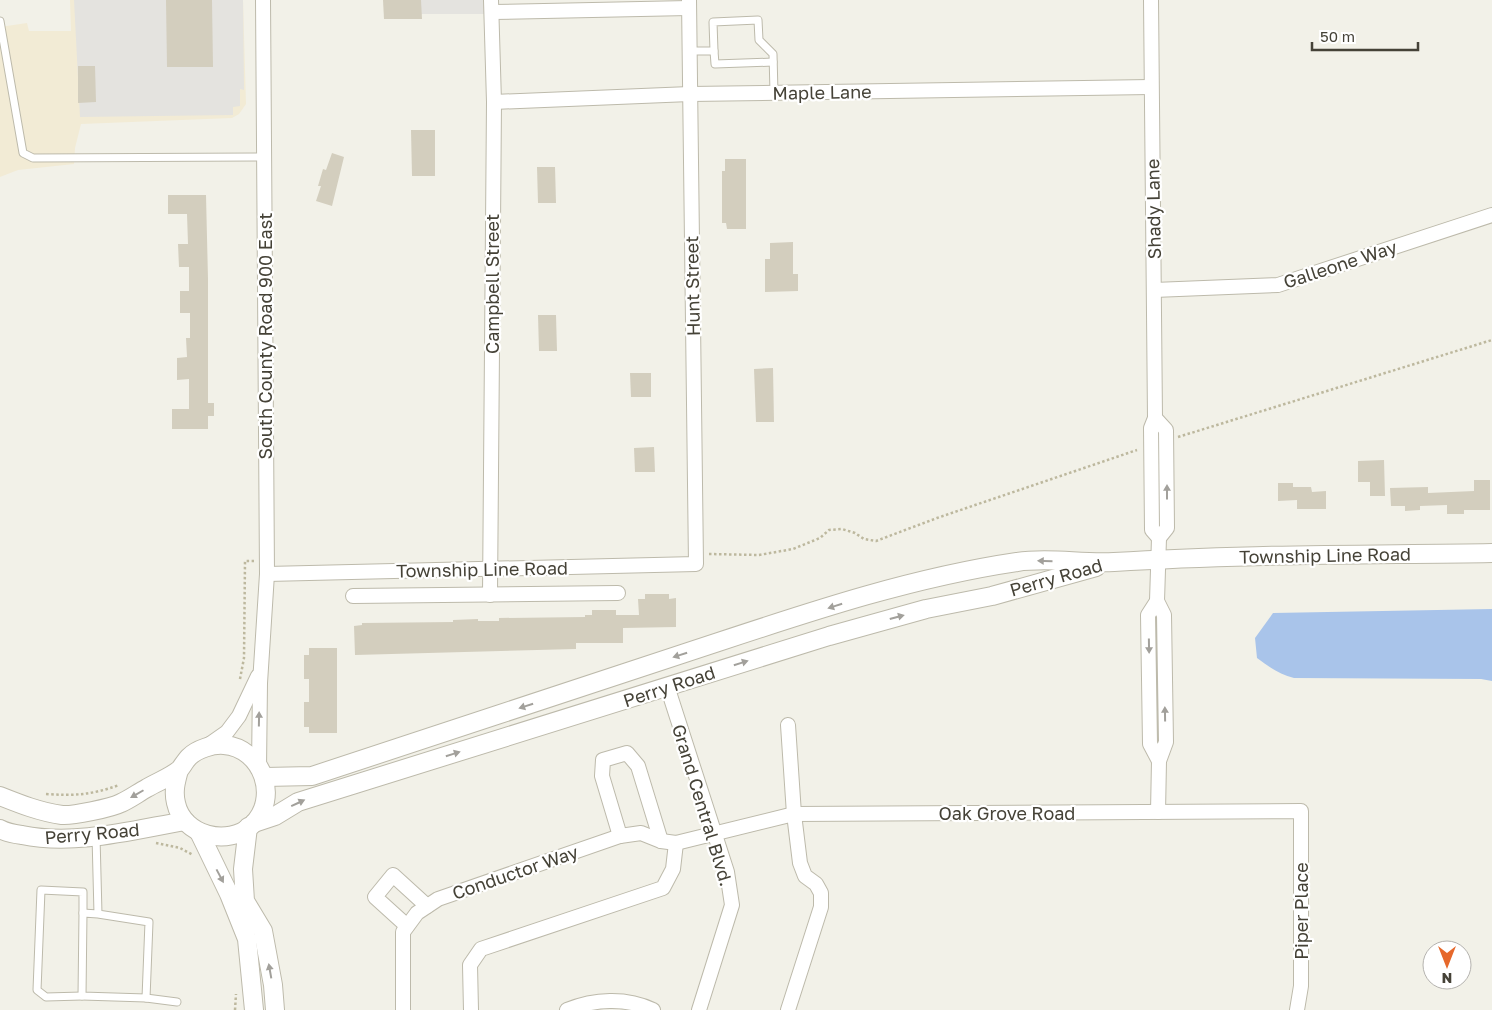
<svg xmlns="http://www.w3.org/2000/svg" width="1492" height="1010" font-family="'Golos Text',sans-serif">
  <rect width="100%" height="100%" fill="#f2f1e8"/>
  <!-- commercial -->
  <path fill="#f2ebd5" d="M 70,0 L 243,0 L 246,104 L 239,114 L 232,118 L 81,124 L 75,148 L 74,164 L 18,170 L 0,177 L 0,27 L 27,23 L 29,31 L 71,31 Z"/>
  <!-- parking -->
  <g fill="#e4e3df">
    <path d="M 74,0 L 243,0 L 244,90 L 240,89 L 240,106 L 233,107 L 233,115 L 80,117 Z"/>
    <path d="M 421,0 L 484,0 L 485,14 L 421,14 Z"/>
  </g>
  <!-- water -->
  <path fill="#a9c4ea" d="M 1492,609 L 1492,681 L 1481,679 L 1294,678 C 1279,674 1269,667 1257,658 L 1255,638 L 1273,613 Z"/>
  <!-- building -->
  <g fill="#d3cebe">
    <path d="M 166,0 L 212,0 L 213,67 L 167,67 Z"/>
    <path d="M 383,0 L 421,0 L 422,19 L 384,19 Z"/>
    <path d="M 78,66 L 95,66 L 96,102 L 78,103 Z"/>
    <path d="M 411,130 L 435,130 L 435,176 L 412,176 Z"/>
    <path d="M 332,153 L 344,157 L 332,206 L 316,201 L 321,186 L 318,186 L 323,169 L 326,170 Z"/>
    <path d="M 725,159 L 746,159 L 746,229 L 727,229 L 726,223 L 722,223 L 722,171 L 725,171 Z"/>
    <path d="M 537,167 L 555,167 L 556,203 L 538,203 Z"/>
    <path d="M 168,195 L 206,195 L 208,279 L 208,403 L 214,403 L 214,416 L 208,416 L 208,429 L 172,429 L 172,409 L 189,409 L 189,379 L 177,380 L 177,358 L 187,357 L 186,338 L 190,338 L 190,313 L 180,313 L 180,291 L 189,291 L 189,267 L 179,267 L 178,244 L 188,244 L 187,214 L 168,214 Z"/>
    <path d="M 793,242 L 793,274 L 798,274 L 798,291 L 765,292 L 765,259 L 770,259 L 770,243 Z"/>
    <path d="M 538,315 L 556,315 L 557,351 L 539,351 Z"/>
    <path d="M 773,368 L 774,422 L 756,422 L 754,369 Z"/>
    <path d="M 630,373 L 651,373 L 651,397 L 631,397 Z"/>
    <path d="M 654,447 L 655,472 L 635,472 L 634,448 Z"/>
    <path d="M 1384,460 L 1385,496 L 1370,496 L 1370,482 L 1358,482 L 1358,461 Z"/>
    <path d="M 1474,480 L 1490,480 L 1490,510 L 1464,510 L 1464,514 L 1447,514 L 1447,505 L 1420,506 L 1420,510 L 1405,511 L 1405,506 L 1391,506 L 1390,488 L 1428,487 L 1428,493 L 1474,491 Z"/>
    <path d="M 1278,483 L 1293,483 L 1293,487 L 1311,487 L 1312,492 L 1326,491 L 1326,509 L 1297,509 L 1297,500 L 1278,501 Z"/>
    <path d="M 645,594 L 669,594 L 669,599 L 676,598 L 676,627 L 623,628 L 623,643 L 576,643 L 576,649 L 355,655 L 354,626 L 362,625 L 362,623 L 453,622 L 453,620 L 478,619 L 478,621 L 499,621 L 499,618 L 585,617 L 585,615 L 592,615 L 592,610 L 616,610 L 616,615 L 639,615 L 638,599 L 645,599 Z"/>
    <path d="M 309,648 L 337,648 L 337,733 L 309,733 L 309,727 L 304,727 L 304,702 L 309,702 L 309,679 L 304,679 L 304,655 L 309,655 Z"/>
  </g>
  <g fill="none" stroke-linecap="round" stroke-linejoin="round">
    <!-- service casing -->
    <g stroke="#bdbaab" stroke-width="9">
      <g id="service">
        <path d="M 0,21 L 23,153 L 33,158 L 264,157"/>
        <path d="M 690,51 L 714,51 L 713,22 L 758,20 L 759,40 L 773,54 L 774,93"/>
        <path d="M 714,51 L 715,64 L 773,62"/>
        <path d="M 96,836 L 98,914 L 149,922 L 146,998 L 82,996 L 83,913 L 98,914"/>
        <path d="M 82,996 L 46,997 L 37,990 L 41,890 L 83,892 L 83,913"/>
        <path d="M 146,998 L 177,1002"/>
      </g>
    </g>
    <!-- minor casing -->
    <g stroke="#bdbaab" stroke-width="16">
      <g id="minor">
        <path d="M 1151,0 L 1155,418 L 1151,428 L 1152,530 L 1159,538"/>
        <path d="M 492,12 L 689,8"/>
        <path d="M 494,102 L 690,94 L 1151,87"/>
        <path d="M 1154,290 L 1278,285 L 1492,215"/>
        <path d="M 1155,418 L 1166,430 L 1167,528 L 1159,538 L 1157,601"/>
        <path d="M 267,574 L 696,564 L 689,0"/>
        <path d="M 490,595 L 494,102 L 491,0"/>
        <path d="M 353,596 L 618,593"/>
        <path d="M 667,686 L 727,872 L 732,905 L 699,1010"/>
        <path d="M 207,746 L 227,732 L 239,716 L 258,676"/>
        <path d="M 259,768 L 260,683 L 267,574 L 263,0"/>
        <path d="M 1158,812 L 1159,761 L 1166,742 L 1164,615 L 1157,601 L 1148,615 L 1150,744 L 1159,761"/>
        <path d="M 620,836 L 602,776 L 603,760 L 627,753 L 638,766 L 661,841"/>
        <path d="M 407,926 L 375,897 L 393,875 L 427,906"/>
        <path d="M 403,1010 L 403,932 L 417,913 L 438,899 L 620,836 L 641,833 L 661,841 L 676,843 L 794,814 L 1301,811 L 1301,986 L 1297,1010"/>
        <path d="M 471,1010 L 470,965 L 481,949 L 663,888 L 673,869 L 676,843"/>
        <path d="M 567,1010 C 594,999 626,997 653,1010"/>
        <path d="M 788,1010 L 821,907 L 821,893 L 816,884 L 805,876 L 800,863 L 794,814 L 788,725"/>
      </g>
    </g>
    <!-- tertiary casing -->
    <g stroke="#bdbaab" stroke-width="20">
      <g id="tertiary">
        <path d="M 265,777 L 312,776 C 435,735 559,695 682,654 C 792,618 902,579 1017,562 C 1049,557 1082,564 1114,562 C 1240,554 1366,555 1492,553"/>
        <path d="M 0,796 C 20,804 40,812 62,815 C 72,816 111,808 121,803 C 130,799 138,793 147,788 C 157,782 171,777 180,769 C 183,765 186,760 189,757 C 197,749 213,744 224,745 C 263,748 280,799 252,825 C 228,847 183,836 176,803 C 173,791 176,781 179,770"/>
        <path d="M 254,823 L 275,816 L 298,802 L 829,636 L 926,609 L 992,596 L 1096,567"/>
        <path d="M 248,827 L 243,869 L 245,901 L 263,931 L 273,985 L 275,1010"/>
        <path d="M 0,829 C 7,833 15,834 22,835 C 75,846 133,830 185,821"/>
        <path d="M 199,832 L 229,894 L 247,939 L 254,1010"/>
      </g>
    </g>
    <!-- path -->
    <g stroke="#bdb89e" stroke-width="2.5" stroke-dasharray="2.5 2.5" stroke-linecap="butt">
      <path d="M 1178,437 L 1492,340"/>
      <path d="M 709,554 L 759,555 L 793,549 L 820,538 L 829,530 L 842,529 L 855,533 L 864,539 L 876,541 L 937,518 L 1137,450"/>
      <path d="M 240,679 L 244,658 L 245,561 L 254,561"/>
      <path d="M 46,794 C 73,796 92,795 119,785"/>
      <path d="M 156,843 L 180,848 L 193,855"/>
      <path d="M 235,1010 L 236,994"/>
    </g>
    <!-- service -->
    <use href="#service" stroke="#fff" stroke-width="7"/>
    <!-- minor -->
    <use href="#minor" stroke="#fff" stroke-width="14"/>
    <!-- tertiary -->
    <use href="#tertiary" stroke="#fff" stroke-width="18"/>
  </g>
  <!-- one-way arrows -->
  <defs><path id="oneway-solid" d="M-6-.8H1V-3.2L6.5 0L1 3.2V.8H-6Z" transform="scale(1.25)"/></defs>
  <g fill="#a2a09b">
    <use href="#oneway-solid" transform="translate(1167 492) rotate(-90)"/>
    <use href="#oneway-solid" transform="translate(1045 561) rotate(-179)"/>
    <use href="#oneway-solid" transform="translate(835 606) rotate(163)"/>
    <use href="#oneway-solid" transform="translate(897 617) rotate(-15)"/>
    <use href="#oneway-solid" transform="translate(1149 646) rotate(89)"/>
    <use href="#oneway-solid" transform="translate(680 655) rotate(162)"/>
    <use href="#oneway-solid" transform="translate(741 663) rotate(-17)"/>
    <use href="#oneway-solid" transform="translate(526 706) rotate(162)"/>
    <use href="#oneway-solid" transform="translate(1165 714) rotate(-91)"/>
    <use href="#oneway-solid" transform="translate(259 719) rotate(-89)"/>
    <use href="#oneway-solid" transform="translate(453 754) rotate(-17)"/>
    <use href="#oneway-solid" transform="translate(137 794) rotate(150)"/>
    <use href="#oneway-solid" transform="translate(298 803) rotate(-25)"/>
    <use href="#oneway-solid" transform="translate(220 876) rotate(62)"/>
    <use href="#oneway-solid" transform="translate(270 971) rotate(-100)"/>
  </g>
  <g text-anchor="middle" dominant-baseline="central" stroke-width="4.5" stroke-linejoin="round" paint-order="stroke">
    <!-- street labels -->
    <g font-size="18" fill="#454237" stroke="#fff">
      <text transform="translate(822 92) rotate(-1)">Maple Lane</text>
      <text transform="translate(1153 209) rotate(-91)">Shady Lane</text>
      <text transform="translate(1340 264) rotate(-18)">Galleone Way</text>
      <text transform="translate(492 284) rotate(-90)">Campbell Street</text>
      <text transform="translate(692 286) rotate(-91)">Hunt Street</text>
      <text transform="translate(265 336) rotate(-90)">South County Road 900 East</text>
      <text transform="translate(1325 555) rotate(-1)">Township Line Road</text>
      <text transform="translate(482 569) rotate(-1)">Township Line Road</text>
      <text transform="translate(1056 577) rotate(-16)">Perry Road</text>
      <text transform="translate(669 686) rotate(-18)">Perry Road</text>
      <text transform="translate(703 805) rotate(73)">Grand Central Blvd.</text>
      <text x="1007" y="813">Oak Grove Road</text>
      <text transform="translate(92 833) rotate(-5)">Perry Road</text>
      <text transform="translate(515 872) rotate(-19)">Conductor Way</text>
      <text transform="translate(1301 911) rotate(-90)">Piper Place</text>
    </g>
  </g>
  <!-- north arrow -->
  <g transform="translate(1447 965) rotate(180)"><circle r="24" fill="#ffffff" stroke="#b5b3af"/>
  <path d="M0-4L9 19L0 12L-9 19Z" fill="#e6682b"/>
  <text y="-8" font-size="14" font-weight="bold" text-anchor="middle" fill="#454237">N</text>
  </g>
  <!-- scale -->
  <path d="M1312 42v8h106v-8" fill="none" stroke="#454237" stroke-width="2.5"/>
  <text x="1320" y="42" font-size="15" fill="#454237" stroke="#ffffff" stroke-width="4" paint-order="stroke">50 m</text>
</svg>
